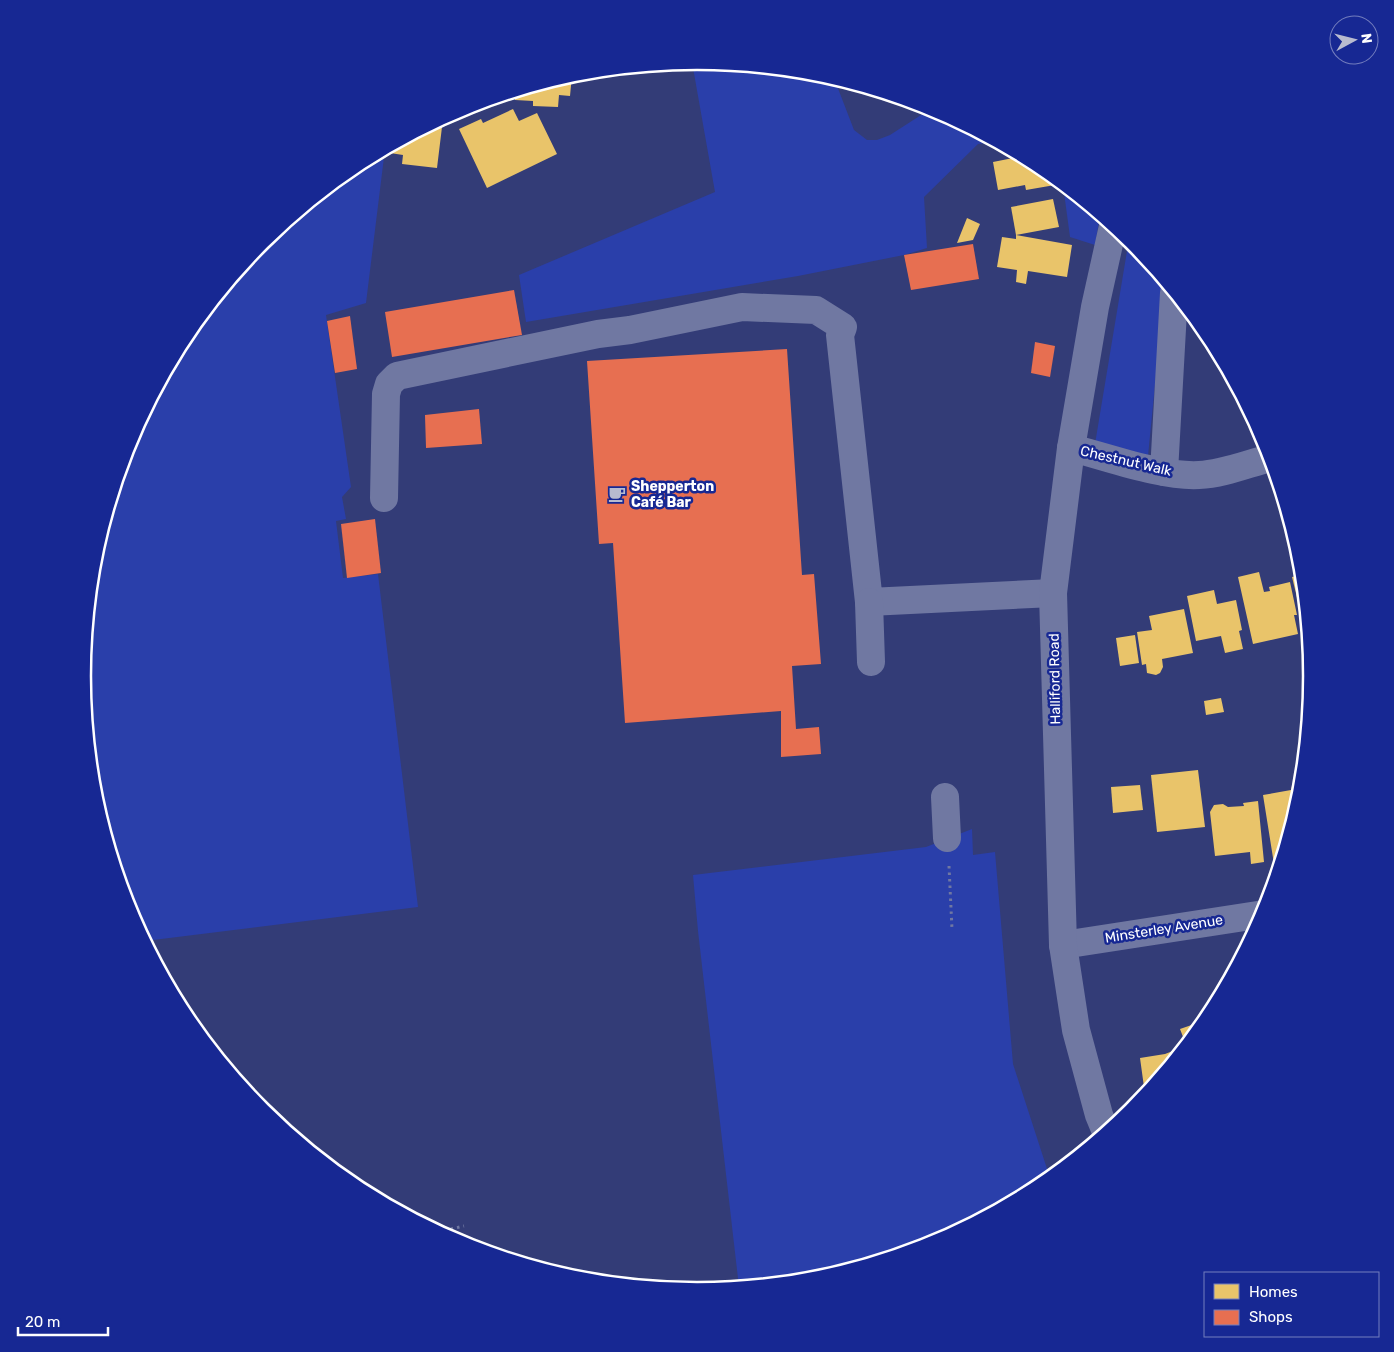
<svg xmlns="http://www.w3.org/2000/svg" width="1394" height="1352" font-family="Rubik,sans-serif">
  <rect width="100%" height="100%" fill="#333c77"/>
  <!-- green -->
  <g fill="#2a3faa">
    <path d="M 697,61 L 817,73 L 834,78 L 854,130 L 867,140 L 877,140 L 890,135 L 932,108 L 995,142 L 978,144 L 924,197 L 927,248 L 904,255 L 798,276 L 526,322 L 519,275 L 715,192 L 692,62 Z"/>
    <path d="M 385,149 L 366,303 L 326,315 L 351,487 L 342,497 L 346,519 L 336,521 L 343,578 L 378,574 L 418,907 L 145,941 L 129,911 L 94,796 L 82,676 L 94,556 L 129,440 L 186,334 L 263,241 L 356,165 Z"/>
    <path d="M 1063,185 L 1100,216 L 1095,245 L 1070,237 Z"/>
    <path d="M 1129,239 L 1165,282 L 1148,456 L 1095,444 Z"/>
    <path d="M 972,829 L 973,855 L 995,852 L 1013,1064 L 1050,1178 L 1038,1187 L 932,1244 L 817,1279 L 739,1287 L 698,931 L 693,875 L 926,847 Z"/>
  </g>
  <!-- homes -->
  <g fill="#e9c46a">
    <path d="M 572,75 L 570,96 L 559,95 L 558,107 L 533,106 L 533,101 L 515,100 L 515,92 Z"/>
    <path d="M 513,109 L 519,121 L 537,113 L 557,154 L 487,188 L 459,129 L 481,119 L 483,123 Z"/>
    <path d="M 430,125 L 442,127 L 437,168 L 402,164 L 403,155 L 390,153 L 391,146 Z"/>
    <path d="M 1023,156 L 1039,165 L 1054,177 L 1055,185 L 1026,190 L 1025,185 L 998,190 L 993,162 Z"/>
    <path d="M 1053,199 L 1059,227 L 1016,235 L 1011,207 Z"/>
    <path d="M 967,218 L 980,224 L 973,240 L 957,243 Z"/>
    <path d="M 1016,235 L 1072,245 L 1067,277 L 1028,271 L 1026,284 L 1016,282 L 1017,270 L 997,267 L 1002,237 L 1016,239 Z"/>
    <path d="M 1259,572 L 1264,592 L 1270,591 L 1269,587 L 1290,582 L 1297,615 L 1294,615 L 1298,634 L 1253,644 L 1238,577 Z"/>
    <path d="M 1302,575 L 1306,617 L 1302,618 L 1292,577 Z"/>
    <path d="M 1214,590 L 1217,604 L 1236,600 L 1242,630 L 1239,631 L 1243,649 L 1225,653 L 1221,636 L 1196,641 L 1187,596 Z"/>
    <path d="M 1184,609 L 1193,653 L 1162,659 L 1163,667 L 1160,673 L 1156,675 L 1147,673 L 1146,664 L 1142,665 L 1137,632 L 1152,630 L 1149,616 Z"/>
    <path d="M 1135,635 L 1139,663 L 1120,666 L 1116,638 Z"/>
    <path d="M 1221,698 L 1224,712 L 1206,715 L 1204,701 Z"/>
    <path d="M 1198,770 L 1205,827 L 1157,832 L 1151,775 Z"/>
    <path d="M 1140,785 L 1143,810 L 1113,813 L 1111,787 Z"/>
    <path d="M 1301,785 L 1300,796 L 1280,863 L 1274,864 L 1263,795 L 1291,790 L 1292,786 Z"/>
    <path d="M 1258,801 L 1264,862 L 1251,864 L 1250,852 L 1215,856 L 1210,812 L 1214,805 L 1223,804 L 1228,807 L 1244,806 L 1243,803 Z"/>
    <path d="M 1206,1020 L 1154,1083 L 1144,1087 L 1140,1058 L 1165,1054 L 1178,1049 L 1176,1045 L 1185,1042 L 1180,1029 Z"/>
  </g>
  <!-- shops -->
  <g fill="#e76f51">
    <path d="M 973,244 L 979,279 L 911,290 L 904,255 Z"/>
    <path d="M 514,290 L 522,335 L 392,357 L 385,312 Z"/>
    <path d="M 350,316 L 357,369 L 335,373 L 327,321 Z"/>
    <path d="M 1035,342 L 1055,346 L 1050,377 L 1031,373 Z"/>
    <path d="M 787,349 L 802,575 L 814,574 L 821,664 L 792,666 L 796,729 L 819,727 L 821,754 L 781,757 L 781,711 L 625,723 L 613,543 L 599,544 L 587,361 Z"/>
    <path d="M 479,409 L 482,444 L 426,448 L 425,415 Z"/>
    <path d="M 375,519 L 381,573 L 347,578 L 341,524 Z"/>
  </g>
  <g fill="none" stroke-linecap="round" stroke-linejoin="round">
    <!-- path -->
    <g stroke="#7078a2" stroke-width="3" stroke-dasharray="2.5 4" stroke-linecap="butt">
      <path d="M 949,866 L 952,929"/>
      <path d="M 438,1232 L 464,1226"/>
    </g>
    <!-- minor -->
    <g stroke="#7078a2" stroke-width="28">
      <path d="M 1071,448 C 1108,457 1161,477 1199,475 C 1223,474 1247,464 1270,458"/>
      <path d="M 1164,472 L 1174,293"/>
      <path d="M 384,498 L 386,394 L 389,384 L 397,376 L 598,334 L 630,330 L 742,307 L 816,310 L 843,327 L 840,335 L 869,602 L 1053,593"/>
      <path d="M 869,602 L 871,662"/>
      <path d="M 945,797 L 947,838"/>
      <path d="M 1063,945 L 1264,914"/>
      <path d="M 1106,1132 L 1099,1115 L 1076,1030 L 1063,945 L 1053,593 L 1071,448 L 1095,307 L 1113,226"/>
    </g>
  </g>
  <!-- icons -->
  <defs>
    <g id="cafe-bare" transform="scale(1.35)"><path d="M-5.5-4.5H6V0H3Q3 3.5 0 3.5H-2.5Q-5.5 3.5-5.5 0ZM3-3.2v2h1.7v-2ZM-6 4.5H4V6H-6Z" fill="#b8bbcf" stroke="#172893" stroke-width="2.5" paint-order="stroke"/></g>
  </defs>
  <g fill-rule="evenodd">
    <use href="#cafe-bare" x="617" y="494"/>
  </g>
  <g text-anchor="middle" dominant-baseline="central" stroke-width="5" stroke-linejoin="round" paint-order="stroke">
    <!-- street labels -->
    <g font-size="14" fill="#fff" stroke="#172893">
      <text transform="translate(1126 461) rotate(13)">Chestnut Walk</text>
      <text transform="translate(1055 679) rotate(-91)">Halliford Road</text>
      <text transform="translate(1164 929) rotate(-9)">Minsterley Avenue</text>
    </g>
    <!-- poi labels -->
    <g font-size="14" font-weight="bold" fill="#fff" stroke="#172893" text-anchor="start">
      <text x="631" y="486">Shepperton<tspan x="631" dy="16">Café Bar</tspan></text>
    </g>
  </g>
  <!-- crop -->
  <path d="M0 0H1394V1352H0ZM91 676a606 606 0 1 1 1212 0a606 606 0 1 1-1212 0Z" fill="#172893" fill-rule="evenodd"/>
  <path fill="none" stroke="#fff" stroke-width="2.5" d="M91 676a606 606 0 1 1 1212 0a606 606 0 1 1-1212 0Z"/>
  <!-- legend -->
  <rect x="1204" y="1272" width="175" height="65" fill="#172893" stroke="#747ebe"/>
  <rect x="1214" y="1284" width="25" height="15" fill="#e9c46a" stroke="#747ebe"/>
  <text x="1249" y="1297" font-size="15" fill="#ffffff">Homes</text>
  <rect x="1214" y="1310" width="25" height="15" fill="#e76f51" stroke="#747ebe"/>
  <text x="1249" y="1322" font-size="15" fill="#ffffff">Shops</text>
  <!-- north arrow -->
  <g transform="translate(1354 40) rotate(83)"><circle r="24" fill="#172893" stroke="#747ebe"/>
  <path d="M0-4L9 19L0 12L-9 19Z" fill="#b8bbcf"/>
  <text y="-8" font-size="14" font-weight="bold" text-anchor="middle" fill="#ffffff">N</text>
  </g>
  <!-- scale -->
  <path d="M18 1327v8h90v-8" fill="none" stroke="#ffffff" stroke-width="2.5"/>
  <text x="25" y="1327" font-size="15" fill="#ffffff" stroke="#172893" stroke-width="4" paint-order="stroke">20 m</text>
</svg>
